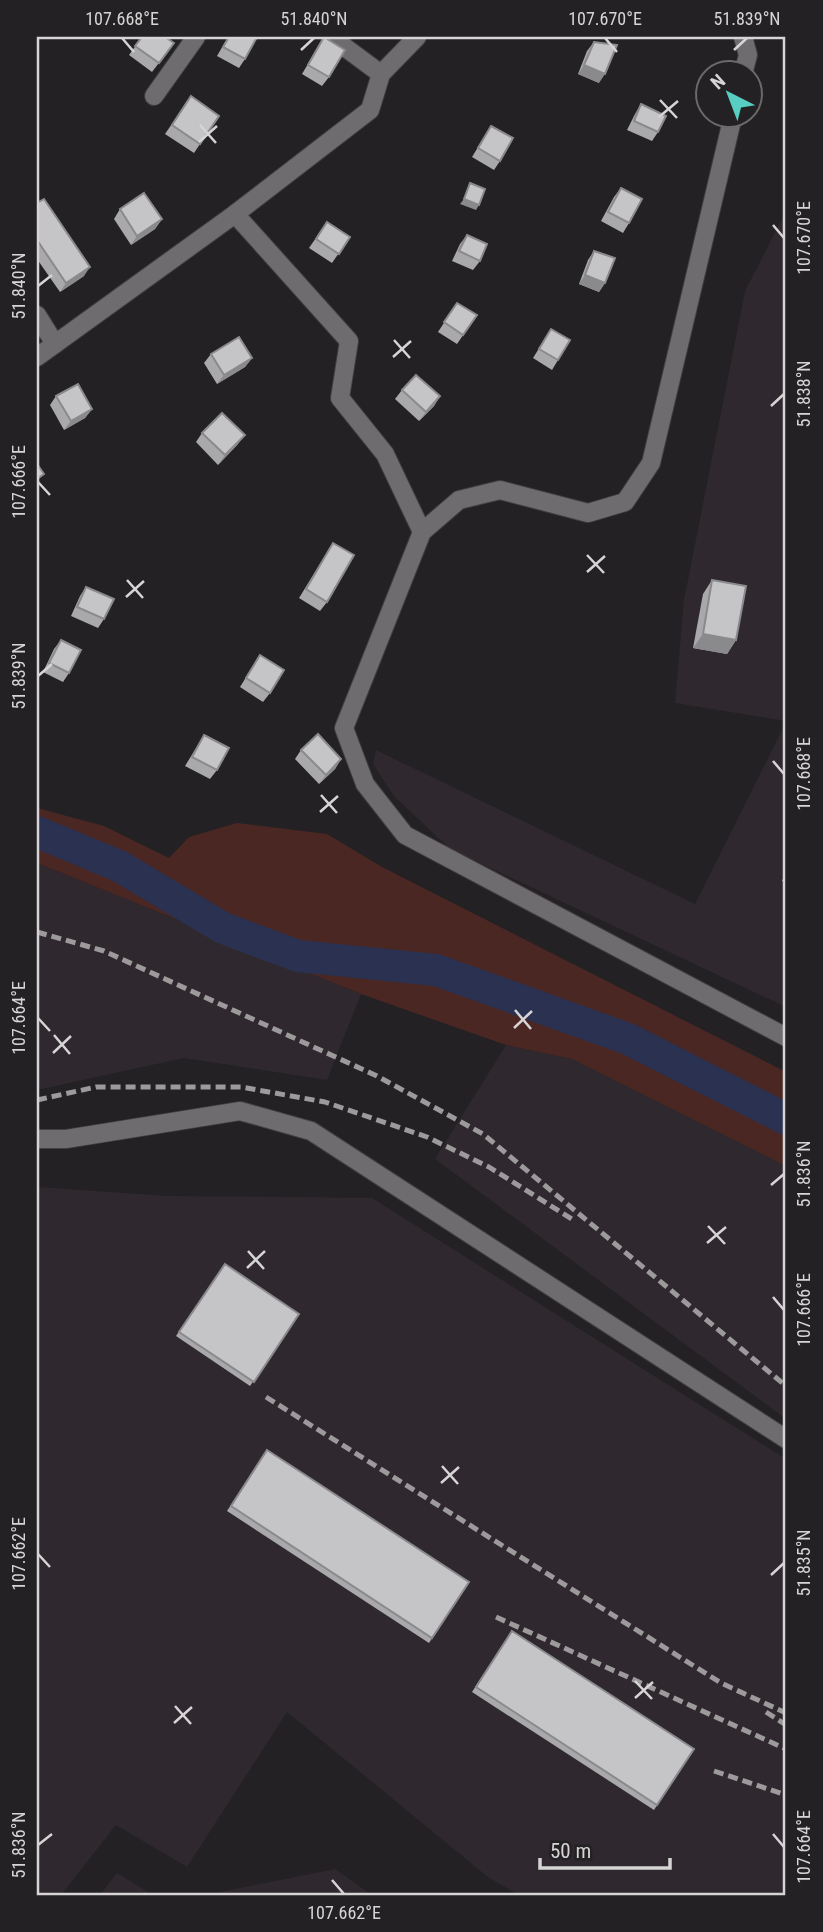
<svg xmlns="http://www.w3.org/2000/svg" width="823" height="1932" font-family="'Roboto Condensed',sans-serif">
  <rect width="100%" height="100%" fill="#232123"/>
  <!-- built -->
  <g fill="#2f282e">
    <path d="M 786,211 L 786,721 L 675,703 L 684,600 L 745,291 Z"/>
    <path d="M 786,722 L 786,1007 L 450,849 L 394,796 L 373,764 L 376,750 L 695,904 Z"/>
    <path d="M 37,863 L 361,994 L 327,1080 L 184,1058 L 37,1090 Z"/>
    <path d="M 506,1045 L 572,1059 L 786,1166 L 786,1419 L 435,1159 Z"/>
    <path d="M 37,1187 L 167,1196 L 372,1198 L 786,1459 L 786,1895 L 519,1895 L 489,1878 L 287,1712 L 187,1867 L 116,1825 L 61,1895 L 37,1895 Z"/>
    <path d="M 335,1869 L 372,1895 L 205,1895 Z"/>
    <path d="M 117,1873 L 153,1895 L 100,1895 Z"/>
  </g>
  <!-- green -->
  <path fill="#4a2723" d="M 37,808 L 104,826 L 169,858 L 189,837 L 237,823 L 327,834 L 382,867 L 786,1072 L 786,1166 L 572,1059 L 506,1045 L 361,994 L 37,863 Z"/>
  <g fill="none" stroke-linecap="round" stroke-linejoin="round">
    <!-- river -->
    <path stroke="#2a3151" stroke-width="32" d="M 37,832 L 119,866 L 223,928 L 298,956 L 436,970 L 628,1039 L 786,1119"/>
    <!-- minor casing -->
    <g stroke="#413f40" stroke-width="20">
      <g id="minor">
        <path d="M 331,37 L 381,74"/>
        <path d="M 743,37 L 748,55 L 743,74"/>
        <path d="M 154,96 L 196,37"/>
        <path d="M 733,116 L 651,463 L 625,502 L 588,513 L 500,490 L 459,500 L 422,532 L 344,728 L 365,784 L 405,835 L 786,1037"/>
        <path d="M 235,214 L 349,341 L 340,398 L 385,454 L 422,532"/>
        <path d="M 37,315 L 55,344"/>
        <path d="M 37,357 L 235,214 L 370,110 L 381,74 L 417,37"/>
      </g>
    </g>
    <!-- tertiary casing -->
    <g stroke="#413f40" stroke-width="20">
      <path id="tertiary" d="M 37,1139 L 66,1139 L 240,1111 L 311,1131 L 786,1439"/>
    </g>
    <!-- minor -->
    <use href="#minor" stroke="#6f6c6f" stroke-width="18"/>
    <!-- tertiary -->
    <use href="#tertiary" stroke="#6f6c6f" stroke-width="18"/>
    <!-- rail -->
    <g stroke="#9c9a9b" stroke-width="5" stroke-dasharray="10 5" stroke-linecap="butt">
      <path d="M 37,932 L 104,951 L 377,1076 L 483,1134 L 786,1386"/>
      <path d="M 37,1100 L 96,1087 L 241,1087 L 325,1102 L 427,1137 L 489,1167 L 575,1221"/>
      <path d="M 266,1397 L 721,1683 L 786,1713"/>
      <path d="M 496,1617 L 786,1749"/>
      <path d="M 766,1712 L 786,1725"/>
      <path d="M 714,1771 L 786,1795"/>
    </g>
  </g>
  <!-- wall -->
  <g fill="#a9a9ab">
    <path d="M 142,37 L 174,43 L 152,72 L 129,55 Z"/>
    <path d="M 228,37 L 257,37 L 245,59 L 239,68 L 217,56 Z"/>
    <path d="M 324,37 L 329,77 L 322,86 L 302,74 Z"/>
    <path d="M 594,42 L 599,83 L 578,74 L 587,51 Z"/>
    <path d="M 191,96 L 219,116 L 194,153 L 165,134 Z"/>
    <path d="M 641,104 L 658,132 L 652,141 L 627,130 L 635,114 Z"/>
    <path d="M 491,126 L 500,161 L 494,170 L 472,157 Z"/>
    <path d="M 621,188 L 629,223 L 623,233 L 601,221 L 614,197 Z"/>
    <path d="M 37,203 L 84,276 L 60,292 L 37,259 Z"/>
    <path d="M 120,209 L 162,219 L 155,229 L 131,245 L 114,219 Z"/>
    <path d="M 327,222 L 350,237 L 332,263 L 309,248 Z"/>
    <path d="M 467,235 L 480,261 L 473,270 L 452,261 L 460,244 Z"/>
    <path d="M 594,251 L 605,283 L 599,292 L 579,284 L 588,260 Z"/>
    <path d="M 457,303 L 477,315 L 457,344 L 438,332 Z"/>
    <path d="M 551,329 L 558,360 L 552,370 L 533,358 Z"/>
    <path d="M 211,354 L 252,358 L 245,367 L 217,384 L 204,363 Z"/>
    <path d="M 402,390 L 440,396 L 434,406 L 419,421 L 395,399 Z"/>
    <path d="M 56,396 L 92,409 L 85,418 L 64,430 L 50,405 Z"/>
    <path d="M 202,433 L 238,444 L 218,465 L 196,442 Z"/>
    <path d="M 333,543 L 327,602 L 320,611 L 299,598 Z"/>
    <path d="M 712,580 L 736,640 L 727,654 L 693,648 L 703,594 Z"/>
    <path d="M 86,587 L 104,619 L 98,628 L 71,616 L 80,596 Z"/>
    <path d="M 61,640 L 69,673 L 63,682 L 43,672 L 54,649 Z"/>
    <path d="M 260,655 L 270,693 L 263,702 L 240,687 Z"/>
    <path d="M 204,735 L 217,770 L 210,779 L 185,766 Z"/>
    <path d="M 301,750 L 341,759 L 335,769 L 319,784 L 295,759 Z"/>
    <path d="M 786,872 L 786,883 L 782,881 Z"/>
    <path d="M 225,1264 L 299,1314 L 250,1386 L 176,1336 Z"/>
    <path d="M 267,1450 L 469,1582 L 429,1643 L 227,1511 Z"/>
    <path d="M 512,1631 L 694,1749 L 654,1810 L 472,1692 Z"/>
  </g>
  <!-- shaded-wall -->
  <g fill="#8a898b">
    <path d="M 584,65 L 605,74 L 599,83 L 578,74 Z"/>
    <path d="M 464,199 L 479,205 L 476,210 L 460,204 Z"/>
    <path d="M 162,219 L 155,229 L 131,245 L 137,236 Z"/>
    <path d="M 90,267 L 84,276 L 60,292 L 66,283 Z"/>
    <path d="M 585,275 L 605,283 L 599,292 L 579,284 Z"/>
    <path d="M 252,358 L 245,367 L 217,384 L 224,375 Z"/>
    <path d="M 440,396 L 434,406 L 419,421 L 426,412 Z"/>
    <path d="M 92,409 L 85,418 L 64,430 L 71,421 Z"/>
    <path d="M 245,435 L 238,444 L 218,465 L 225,455 Z"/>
    <path d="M 703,634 L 736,640 L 727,654 L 693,648 Z"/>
    <path d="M 341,759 L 335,769 L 319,784 L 326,775 Z"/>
  </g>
  <!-- building -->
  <g fill="#c5c4c7" stroke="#8a898b" stroke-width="2">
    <path d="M 142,37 L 165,37 L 174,43 L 159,63 L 135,46 Z"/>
    <path d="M 229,37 L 257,37 L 245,59 L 223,47 Z"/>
    <path d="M 324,37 L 345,50 L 329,77 L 308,65 Z"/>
    <path d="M 594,42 L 617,45 L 605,74 L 584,65 Z"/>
    <path d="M 191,96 L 219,116 L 200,144 L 172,125 Z"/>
    <path d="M 641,104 L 666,116 L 658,132 L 634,121 Z"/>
    <path d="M 491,126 L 513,138 L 500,161 L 478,148 Z"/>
    <path d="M 470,183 L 485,189 L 479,205 L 464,199 Z"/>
    <path d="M 621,188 L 642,199 L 629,223 L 608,212 Z"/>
    <path d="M 144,193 L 162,219 L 137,236 L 120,209 Z"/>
    <path d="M 44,199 L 90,267 L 66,283 L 37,240 L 37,203 Z"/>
    <path d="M 327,222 L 350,237 L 339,254 L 316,239 Z"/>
    <path d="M 467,235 L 487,244 L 480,261 L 459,251 Z"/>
    <path d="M 594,251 L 615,258 L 605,283 L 585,275 Z"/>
    <path d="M 457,303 L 477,315 L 463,335 L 444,322 Z"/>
    <path d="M 551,329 L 570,340 L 558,360 L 539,349 Z"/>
    <path d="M 239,337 L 252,358 L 224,375 L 211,354 Z"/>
    <path d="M 416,375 L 440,396 L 426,412 L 402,390 Z"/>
    <path d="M 78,384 L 92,409 L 71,421 L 56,396 Z"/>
    <path d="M 222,413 L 245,435 L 225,455 L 202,433 Z"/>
    <path d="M 37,464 L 44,474 L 37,479 Z"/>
    <path d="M 333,543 L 354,555 L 327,602 L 306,589 Z"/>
    <path d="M 712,580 L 746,586 L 736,640 L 703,634 Z"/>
    <path d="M 86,587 L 114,599 L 104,619 L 77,607 Z"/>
    <path d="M 61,640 L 81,650 L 69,673 L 49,663 Z"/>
    <path d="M 260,655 L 284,670 L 270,693 L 246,678 Z"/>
    <path d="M 318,734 L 341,759 L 326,775 L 301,750 Z"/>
    <path d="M 204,735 L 229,748 L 217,770 L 192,757 Z"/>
    <path d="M 225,1264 L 299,1314 L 254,1382 L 179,1332 Z"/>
    <path d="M 267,1450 L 469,1582 L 432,1638 L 231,1506 Z"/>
    <path d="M 512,1631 L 694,1749 L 657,1805 L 476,1687 Z"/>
  </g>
  <!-- ticks -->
  <path fill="none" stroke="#d6d4d5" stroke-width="2.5" d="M 122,38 L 134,52M 605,38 L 617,52M 301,50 L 314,38M 734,50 L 747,38M 660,100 L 677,118M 659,117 L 678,101M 200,125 L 216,143M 199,142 L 217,126M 773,225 L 784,238M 38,286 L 52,275M 394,340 L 410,358M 393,357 L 411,341M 771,406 L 784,394M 38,482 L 50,495M 587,555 L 604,573M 587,572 L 605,556M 127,580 L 143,598M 126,597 L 144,581M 38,676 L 52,664M 773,761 L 784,774M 321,795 L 337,813M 320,812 L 338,796M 515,1010 L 531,1029M 38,1018 L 50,1031M 514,1028 L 532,1011M 54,1035 L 70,1054M 53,1053 L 71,1036M 771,1185 L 784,1174M 708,1226 L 725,1244M 707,1243 L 726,1227M 248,1251 L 264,1269M 247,1268 L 265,1251M 773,1297 L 784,1310M 442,1466 L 458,1484M 441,1483 L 459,1467M 38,1554 L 50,1567M 771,1575 L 784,1563M 635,1681 L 652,1699M 635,1698 L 653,1682M 175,1706 L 191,1724M 174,1723 L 192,1707M 773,1834 L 784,1847M 38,1845 L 52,1834M 332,1880 L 344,1894"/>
  <!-- border -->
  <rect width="823" height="1932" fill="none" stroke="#232123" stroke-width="77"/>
  <!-- north arrow -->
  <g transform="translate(729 94) rotate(318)"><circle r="33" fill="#232123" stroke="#6b696a" stroke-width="2"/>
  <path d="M0-5L12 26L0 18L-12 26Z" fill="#57cec1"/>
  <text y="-10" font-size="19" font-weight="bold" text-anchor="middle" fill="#d6d4d5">N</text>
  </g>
  <!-- scale -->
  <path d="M540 1858v10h130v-10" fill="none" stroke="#d6d4d5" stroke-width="3.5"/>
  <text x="550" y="1858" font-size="21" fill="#d6d4d5" stroke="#232123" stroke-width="5" paint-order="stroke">50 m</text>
  <rect x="38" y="38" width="746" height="1856" fill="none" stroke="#d6d4d5" stroke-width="2.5"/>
  <g font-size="18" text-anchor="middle" fill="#d6d4d5">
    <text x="122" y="25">107.668°E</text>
    <text x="314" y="25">51.840°N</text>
    <text x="605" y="25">107.670°E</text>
    <text x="747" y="25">51.839°N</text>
    <text transform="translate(804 238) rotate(-90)" y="6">107.670°E</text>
    <text transform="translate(19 286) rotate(-90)" y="6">51.840°N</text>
    <text transform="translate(804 394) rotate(-90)" y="6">51.838°N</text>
    <text transform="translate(19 482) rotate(-90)" y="6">107.666°E</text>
    <text transform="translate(19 676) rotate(-90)" y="6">51.839°N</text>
    <text transform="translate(804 774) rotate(-90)" y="6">107.668°E</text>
    <text transform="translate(19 1018) rotate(-90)" y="6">107.664°E</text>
    <text transform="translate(804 1174) rotate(-90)" y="6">51.836°N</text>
    <text transform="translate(804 1310) rotate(-90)" y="6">107.666°E</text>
    <text transform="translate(19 1554) rotate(-90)" y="6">107.662°E</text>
    <text transform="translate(804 1563) rotate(-90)" y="6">51.835°N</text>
    <text transform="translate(19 1845) rotate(-90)" y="6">51.836°N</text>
    <text transform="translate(804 1847) rotate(-90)" y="6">107.664°E</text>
    <text x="344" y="1919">107.662°E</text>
  </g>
</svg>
